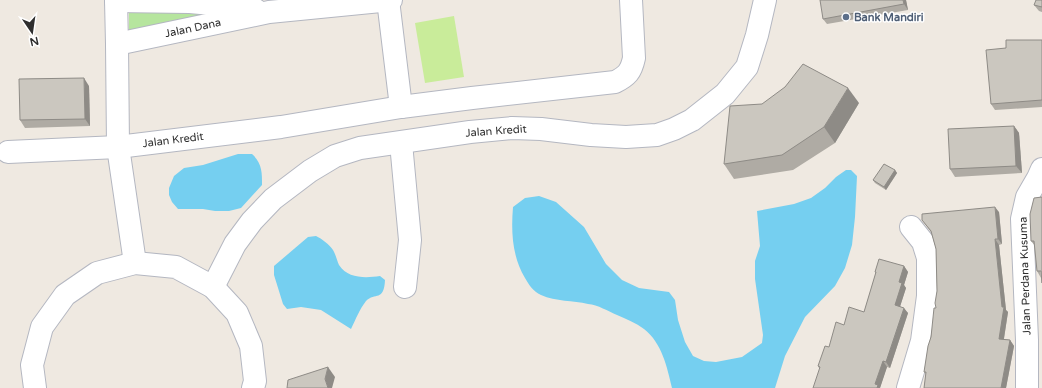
<svg xmlns="http://www.w3.org/2000/svg" width="1042" height="388" font-family="'Varela Round',sans-serif">
  <rect width="100%" height="100%" fill="#efe9e1"/>
  <!-- green -->
  <path fill="#b6e59e" d="M 129,6 L 227,9 L 129,33 Z"/>
  <!-- pitch -->
  <path fill="#c9ec9a" d="M 454,16 L 464,77 L 425,83 L 415,23 Z"/>
  <!-- water -->
  <g fill="#75cff0">
    <path d="M 238,154 L 252,154 C 262,163 262,172 262,185 L 241,208 L 229,211 L 215,211 L 203,209 L 178,209 L 172,202 L 169,195 L 169,188 L 174,176 L 184,168 L 203,165 Z"/>
    <path d="M 846,170 L 851,170 L 857,176 L 855,217 L 852,245 L 845,268 L 835,286 L 805,317 L 785,356 L 775,388 L 672,388 C 667,367 662,343 644,329 C 636,323 626,319 617,315 C 608,311 598,305 588,304 C 573,300 556,302 541,295 C 533,291 529,285 525,278 C 512,256 511,232 513,207 L 525,198 L 539,196 L 556,202 L 584,227 L 606,264 L 622,280 L 639,288 L 669,292 L 675,300 L 678,320 L 685,342 L 693,356 L 704,361 L 716,362 L 742,357 L 762,343 L 763,335 L 755,279 L 755,261 L 760,246 L 757,211 L 794,204 L 811,198 L 825,188 L 836,177 Z"/>
    <path d="M 316,236 C 322,239 329,244 333,250 C 336,255 337,261 339,265 C 348,279 366,278 380,276 L 385,280 C 384,302 375,292 366,301 C 359,310 356,319 351,329 L 321,310 L 301,307 L 287,309 L 283,304 L 274,275 L 274,266 L 308,237 Z"/>
  </g>
  <g fill="none" stroke-linecap="round" stroke-linejoin="round">
    <!-- minor casing -->
    <g stroke="#b4b7c1" stroke-width="24">
      <g id="minor">
        <path d="M 116,0 L 117,44 L 118,147 L 135,263"/>
        <path d="M 388,0 L 401,107"/>
        <path d="M 116,1 L 190,2 L 244,7 L 256,10"/>
        <path d="M 117,44 L 269,12 L 391,0"/>
        <path d="M 401,143 L 410,240 L 405,287"/>
        <path d="M 8,152 L 118,147 L 281,127 L 401,107 L 472,98 L 615,82 C 627,76 631,72 634,58 L 631,0"/>
        <path d="M 213,287 L 235,244 L 252,221 L 273,199 L 310,171 L 335,156 L 360,148 L 470,132 L 512,128 L 541,129 L 591,135 L 626,137 L 657,135 L 674,129 L 692,120 L 725,94 L 747,67 L 757,35 L 765,0"/>
        <path d="M 35,388 L 32,365 L 42,327 L 65,295 L 97,273 L 135,263 L 176,267 L 213,287 L 237,313 L 251,346 L 255,381 L 253,388"/>
        <path d="M 908,388 L 922,341 L 928,296 L 928,258 L 923,242 L 911,227"/>
        <path d="M 1027,388 L 1027,340 L 1022,219 L 1027,197 L 1038,178 L 1042,169"/>
      </g>
    </g>
    <!-- minor -->
    <use href="#minor" stroke="#fff" stroke-width="22"/>
  </g>
  <!-- wall -->
  <g fill="#afaba4">
    <path d="M 906,0 L 908,10 L 827,24 L 823,19 Z"/>
    <path d="M 1042,0 L 1042,12 L 1039,11 L 1034,5 Z"/>
    <path d="M 1042,40 L 1042,107 L 995,110 L 991,104 L 1006,48 Z"/>
    <path d="M 89,86 L 90,126 L 25,128 L 20,120 Z"/>
    <path d="M 859,103 L 835,143 L 793,170 L 734,179 L 724,164 Z"/>
    <path d="M 1014,126 L 1019,133 L 1022,173 L 955,177 L 950,169 Z"/>
    <path d="M 895,170 L 897,173 L 886,190 L 875,183 L 873,180 Z"/>
    <path d="M 1034,198 L 1041,278 L 1037,271 L 1035,246 L 1031,241 Z"/>
    <path d="M 999,212 L 1002,244 L 999,245 L 1006,310 L 1008,312 L 1004,339 L 1010,340 L 1014,346 L 1006,388 L 924,388 L 926,374 L 924,372 L 936,308 L 937,291 L 936,249 L 931,232 L 922,220 Z"/>
    <path d="M 904,266 L 908,272 L 904,285 L 906,288 L 900,306 L 908,313 L 890,368 L 887,367 L 880,388 L 819,368 L 818,366 L 844,325 L 864,312 L 876,273 L 875,272 Z"/>
  </g>
  <!-- shaded-wall -->
  <g fill="#8e8b86">
    <path d="M 903,0 L 906,0 L 908,10 L 904,4 Z"/>
    <path d="M 84,78 L 89,86 L 90,126 L 85,119 Z"/>
    <path d="M 848,88 L 859,103 L 835,143 L 824,127 Z"/>
    <path d="M 1014,126 L 1019,133 L 1022,173 L 1016,166 Z"/>
    <path d="M 895,170 L 897,173 L 886,190 L 884,187 Z"/>
    <path d="M 995,207 L 999,212 L 1002,244 L 998,239 Z"/>
    <path d="M 995,239 L 999,245 L 1006,310 L 1008,312 L 1003,344 L 999,339 L 1002,307 Z"/>
    <path d="M 904,266 L 908,272 L 904,285 L 906,288 L 899,310 L 895,305 L 899,282 Z"/>
    <path d="M 904,308 L 908,313 L 890,368 L 886,362 Z"/>
    <path d="M 1010,340 L 1014,346 L 1006,388 L 1001,388 Z"/>
    <path d="M 883,361 L 887,367 L 880,388 L 877,388 L 875,384 Z"/>
    <path d="M 328,367 L 335,377 L 332,388 L 328,388 L 325,379 Z"/>
  </g>
  <!-- building -->
  <g fill="#cbc7bf" stroke="#8e8b86">
    <path d="M 820,0 L 903,0 L 904,4 L 823,19 Z"/>
    <path d="M 1036,0 L 1042,0 L 1042,7 L 1034,5 Z"/>
    <path d="M 1006,40 L 1042,40 L 1042,100 L 991,104 L 986,50 L 1006,48 Z"/>
    <path d="M 803,64 L 848,88 L 824,127 L 782,155 L 724,164 L 730,106 L 762,104 L 785,87 Z"/>
    <path d="M 84,78 L 85,119 L 20,120 L 19,79 Z"/>
    <path d="M 1014,126 L 1016,166 L 950,169 L 948,129 Z"/>
    <path d="M 884,164 L 895,170 L 884,187 L 873,180 Z"/>
    <path d="M 1042,197 L 1042,283 L 1041,271 L 1037,271 L 1034,241 L 1031,241 L 1030,214 L 1034,198 Z"/>
    <path d="M 995,207 L 998,239 L 995,239 L 1002,307 L 1004,307 L 999,339 L 1010,340 L 1001,388 L 924,388 L 926,372 L 924,372 L 928,346 L 931,337 L 934,308 L 936,308 L 935,303 L 937,291 L 936,249 L 931,231 L 922,220 L 922,214 Z"/>
    <path d="M 879,259 L 904,266 L 899,282 L 902,283 L 895,305 L 904,308 L 886,362 L 883,361 L 875,384 L 878,385 L 877,388 L 813,388 L 820,367 L 818,366 L 825,346 L 829,347 L 836,322 L 844,325 L 849,307 L 864,312 L 876,272 L 875,272 Z"/>
    <path d="M 328,367 L 325,379 L 328,388 L 287,388 L 288,380 Z"/>
  </g>
  <!-- markers -->
  <circle fill="#5c6f8a" stroke="#fff" stroke-width="1.5" cx="846" cy="17" r="4"/>
  <g text-anchor="middle" dominant-baseline="central" stroke-width="3" stroke-linejoin="round" paint-order="stroke">
    <!-- service labels -->
    <g font-size="11" font-weight="bold" fill="#4e5e75" stroke="#fff" text-anchor="start">
      <text x="854" y="17">Bank Mandiri</text>
    </g>
    <!-- street labels -->
    <g font-size="11" fill="#2e2e2e" stroke="#fff">
      <text transform="translate(193 28) rotate(-12)">Jalan Dana</text>
      <text transform="translate(496 131) rotate(-4)">Jalan Kredit</text>
      <text transform="translate(173 140) rotate(-7)">Jalan Kredit</text>
      <text transform="translate(1025 276) rotate(-92)">Jalan Perdana Kusuma</text>
    </g>
  </g>
  <!-- north arrow -->
  <g transform="translate(32 32) rotate(167)" stroke="#ffffff" stroke-width="3" paint-order="stroke">
  <path d="M0-3L7 15L0 10L-7 15Z" fill="#2e2e2e"/>
  <text y="-6" font-size="11" font-weight="bold" text-anchor="middle" fill="#2e2e2e">N</text>
  </g>
</svg>
